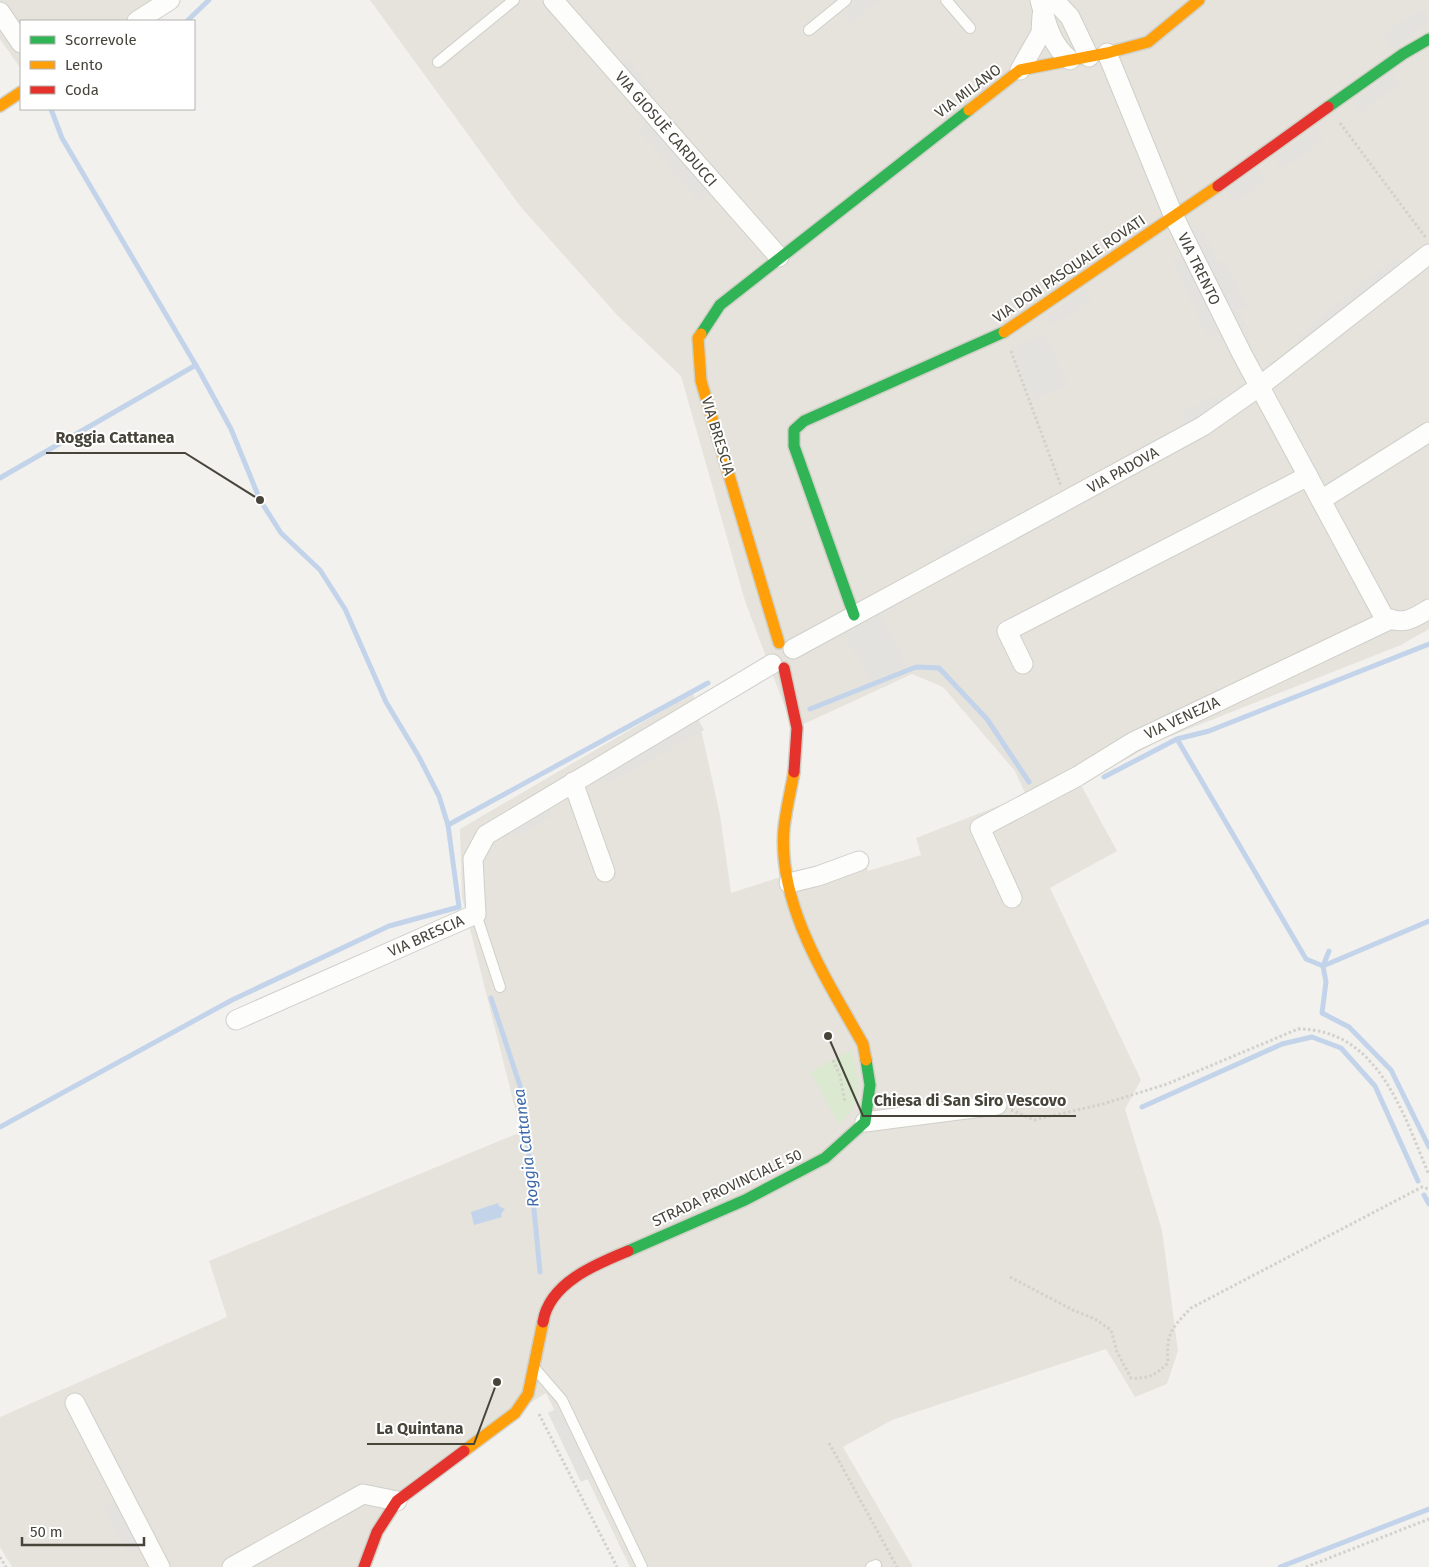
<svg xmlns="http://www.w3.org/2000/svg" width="1429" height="1567" font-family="'Fira Sans',sans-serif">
  <rect width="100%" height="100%" fill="#f2f1ed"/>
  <!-- residential -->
  <g fill="#e5e3dc">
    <path d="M 0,0 L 180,0 L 152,21 L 21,21 L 21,69 L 0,39 Z"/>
    <path d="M 370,0 L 1429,0 L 1429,629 L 1401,645 L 1158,741 L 1081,785 L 1117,851 L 1050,888 L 1141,1080 L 1125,1109 L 1162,1230 L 1178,1351 L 1167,1384 L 1135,1397 L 1106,1349 L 892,1420 L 843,1447 L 913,1567 L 630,1567 L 546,1393 L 505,1419 L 378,1519 L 358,1567 L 12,1567 L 0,1547 L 0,1417 L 227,1317 L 209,1261 L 521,1132 L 462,897 L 460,829 L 693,693 L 720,815 L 731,893 L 860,851 L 868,871 L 921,855 L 916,838 L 1026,795 L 1015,771 L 943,687 L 912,674 L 793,729 L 745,601 L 681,376 L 618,316 L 520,206 Z"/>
  </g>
  <!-- green -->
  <path fill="#dbe9d0" d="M 851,1050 C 859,1078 865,1103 839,1124 L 811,1072 Z"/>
  <!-- parking -->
  <g fill="#e3e2de">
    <path d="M 859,0 L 880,0 L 851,24 L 842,14 Z"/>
    <path d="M 1420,9 L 1429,22 L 1391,49 L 1382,36 Z"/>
    <path d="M 626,58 L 654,91 L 649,95 L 621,62 Z"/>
    <path d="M 1393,73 L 1400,84 L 1360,113 L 1352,103 Z"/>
    <path d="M 648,123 L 709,194 L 700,202 L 639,131 Z"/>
    <path d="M 1317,128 L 1325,139 L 1282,169 L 1274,158 Z"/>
    <path d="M 1258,168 L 1266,179 L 1235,202 L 1227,191 Z"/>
    <path d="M 1201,228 L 1219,263 L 1225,261 L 1248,306 L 1239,310 L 1250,332 L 1245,334 L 1194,232 Z"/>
    <path d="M 1185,255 L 1220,333 L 1208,338 L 1173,260 Z"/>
    <path d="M 1396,257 L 1403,264 L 1303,344 L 1297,336 Z"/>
    <path d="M 1086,289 L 1092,300 L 1052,326 L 1047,316 Z"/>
    <path d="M 1046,333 L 1068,385 L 1033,400 L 1011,348 Z"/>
    <path d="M 1216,395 L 1222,407 L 1187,426 L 1181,414 Z"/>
    <path d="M 1005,517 L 1009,525 L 945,558 L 941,550 Z"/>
    <path d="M 881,615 L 908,666 L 872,681 L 844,634 Z"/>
    <path d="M 697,718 L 704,730 L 607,784 L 600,772 Z"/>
    <path d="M 546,805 L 552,816 L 515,838 L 508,826 Z"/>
    <path d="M 558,1408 L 592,1477 L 581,1482 L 548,1413 Z"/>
    <path d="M 115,1502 L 139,1549 L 127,1555 L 103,1507 Z"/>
  </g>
  <!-- water -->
  <path fill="#c3d4ea" d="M 498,1203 L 499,1206 L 505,1209 L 501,1214 L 502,1217 L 474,1225 L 471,1212 Z"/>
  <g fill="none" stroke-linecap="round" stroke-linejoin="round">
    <!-- stream -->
    <g stroke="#c3d4ea" stroke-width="5">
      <path d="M 187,21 L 209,0"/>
      <path d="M 0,478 L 196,365"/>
      <path d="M 810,709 L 916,667 L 939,668 L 987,719 L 1029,782"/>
      <path d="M 1177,739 L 1209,731 L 1429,644"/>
      <path d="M 1104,777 L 1177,739 L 1306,959 L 1323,966 L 1429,921"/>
      <path d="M 448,825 L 708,683"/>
      <path d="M 1329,951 L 1323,966 L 1326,982 L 1322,1013 L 1349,1027 L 1391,1070 L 1429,1147"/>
      <path d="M 491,998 L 523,1095 L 540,1272"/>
      <path d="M 1142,1107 L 1282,1044 L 1312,1037 L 1341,1048 L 1375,1086 L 1418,1181"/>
      <path d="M 0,1127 L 232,1000 L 389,926 L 459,907 L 448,825 L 439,796 L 419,757 L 386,702 L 345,609 L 320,570 L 281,533 L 260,500 L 231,429 L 201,374 L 62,138 L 51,109"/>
      <path d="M 1424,1195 L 1429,1204"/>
      <path d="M 1280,1567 L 1429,1509"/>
    </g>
    <!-- lane casing -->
    <g stroke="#d0cfca" stroke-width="12">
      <g id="lane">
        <path d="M 946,0 L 970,28"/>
        <path d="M 809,30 L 846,0"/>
        <path d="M 438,62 L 514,0"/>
        <path d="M 476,914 L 500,987"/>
        <path d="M 537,1371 L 562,1400 L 642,1567"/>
        <path d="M 871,1567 L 876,1565"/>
      </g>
    </g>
    <!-- street casing -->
    <g stroke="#d0cfca" stroke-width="21">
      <g id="street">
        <path d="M 553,0 L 779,257"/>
        <path d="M 1040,0 C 1046,23 1051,45 1070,60"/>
        <path d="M 1054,0 L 1070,17 L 1089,57"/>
        <path d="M 0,12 L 21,43"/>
        <path d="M 137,21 L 170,0"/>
        <path d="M 1107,53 L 1174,217 L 1242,354 L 1384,617 C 1404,625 1411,620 1429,609"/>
        <path d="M 1020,70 L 1041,33 L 1042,15"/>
        <path d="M 1321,500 L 1429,432"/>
        <path d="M 793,649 L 1203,426 L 1260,386 L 1429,254"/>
        <path d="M 1023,664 L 1007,631 L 1308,476"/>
        <path d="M 573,782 L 605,872"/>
        <path d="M 789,883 L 818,876 L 859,861"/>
        <path d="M 1012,898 L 980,828 L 1078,776 L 1133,742 L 1391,619"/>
        <path d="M 236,1020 L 476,914 L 473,859 L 486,835 L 772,664"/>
        <path d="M 865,1122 L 997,1105"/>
        <path d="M 75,1403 L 160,1567"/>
        <path d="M 232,1567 L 363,1494 L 397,1501"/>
      </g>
    </g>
    <!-- fast casing -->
    <g stroke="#d1d0c7" stroke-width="14">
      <g id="fast">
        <path d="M 1328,107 L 1403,54 L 1429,39"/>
        <path d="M 701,334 L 720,305 L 969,110"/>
        <path d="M 854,615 L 794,446 L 794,430 L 804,421 L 1004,332"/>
        <path d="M 628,1251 L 745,1200 L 825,1158 L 865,1122 L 870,1085 L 866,1060"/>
      </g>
    </g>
    <!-- slow casing -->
    <g stroke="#d1d0c7" stroke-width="14">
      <g id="slow">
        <path d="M 0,106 L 21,92"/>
        <path d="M 969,110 L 1020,70 L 1107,53 L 1148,42 L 1199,0"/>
        <path d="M 1004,332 L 1218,186"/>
        <path d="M 701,334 L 698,338 L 701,381 L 779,643"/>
        <path d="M 794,772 C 791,790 786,809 784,828 C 777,905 827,980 863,1044 L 866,1060"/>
        <path d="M 464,1451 L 515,1413 L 528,1394 L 543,1322"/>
      </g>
    </g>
    <!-- jam casing -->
    <g stroke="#d1d0c7" stroke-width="14">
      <g id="jam">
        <path d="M 1218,186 L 1328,107"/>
        <path d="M 784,668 L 797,728 L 794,772"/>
        <path d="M 543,1322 C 549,1283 596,1264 628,1251"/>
        <path d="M 364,1567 L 377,1532 L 397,1501 L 464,1451"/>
      </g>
    </g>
    <!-- path -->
    <g stroke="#d2d1cb" stroke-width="3" stroke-dasharray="2.5 2.5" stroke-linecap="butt">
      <path d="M 1340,123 L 1426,238"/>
      <path d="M 1011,351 L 1061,486"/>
      <path d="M 833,1060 L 840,1076 L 845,1102"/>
      <path d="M 1011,1110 L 1034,1120 L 1103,1104 L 1167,1084 L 1298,1029 C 1378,1029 1403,1113 1429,1175"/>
      <path d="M 1010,1277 L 1073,1310 L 1095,1319 L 1111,1330 L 1117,1352 L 1131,1378 C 1148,1379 1156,1375 1168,1363 C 1166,1333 1171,1329 1191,1308 L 1422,1187 L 1429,1189"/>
      <path d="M 539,1414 L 617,1567"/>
      <path d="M 829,1443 L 897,1567"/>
      <path d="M 0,1557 L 6,1567"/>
      <path d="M 1306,1567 L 1429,1519"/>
    </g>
    <!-- lane -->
    <use href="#lane" stroke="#fdfdfc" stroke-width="10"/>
    <!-- street -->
    <use href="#street" stroke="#fdfdfc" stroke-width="19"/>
    <!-- fast -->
    <use href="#fast" stroke="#30b455" stroke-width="11"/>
    <!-- slow -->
    <use href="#slow" stroke="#ff9f0a" stroke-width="11"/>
    <!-- jam -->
    <use href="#jam" stroke="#e5322d" stroke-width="11"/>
  </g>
  <g text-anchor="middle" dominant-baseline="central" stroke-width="4" stroke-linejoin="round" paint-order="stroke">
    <!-- street labels -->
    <g font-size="15" fill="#47443a" stroke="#fff">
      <text transform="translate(968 91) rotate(-37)">VIA MILANO</text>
      <text transform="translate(666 129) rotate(49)">VIA GIOSUÈ CARDUCCI</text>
      <text transform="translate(1069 269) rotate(-34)">VIA DON PASQUALE ROVATI</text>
      <text transform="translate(1199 269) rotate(64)">VIA TRENTO</text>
      <text transform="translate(718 436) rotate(73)">VIA BRESCIA</text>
      <text transform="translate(1123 470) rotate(-29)">VIA PADOVA</text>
      <text transform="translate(1182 718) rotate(-25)">VIA VENEZIA</text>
      <text transform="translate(426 936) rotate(-24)">VIA BRESCIA</text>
      <text transform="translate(727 1188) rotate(-25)">STRADA PROVINCIALE 50</text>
    </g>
    <!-- water labels -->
    <g font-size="16" font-style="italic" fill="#3e69a8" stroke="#fff">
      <text transform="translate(526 1148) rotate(-97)">Roggia Cattanea</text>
    </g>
  </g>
  <!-- callouts -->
  <path fill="none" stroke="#47443a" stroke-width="2" d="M260 500L185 453H46M828 1036L863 1116H1076M497 1382L474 1444H367"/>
  <g fill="#47443a" stroke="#fff" stroke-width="2">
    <circle cx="260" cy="500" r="5"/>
    <circle cx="828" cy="1036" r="5"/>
    <circle cx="497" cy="1382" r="5"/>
  </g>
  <g font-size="16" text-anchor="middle" font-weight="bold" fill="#47443a" stroke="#fff" stroke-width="4" stroke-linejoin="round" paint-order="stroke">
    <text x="115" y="443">Roggia Cattanea</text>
    <text x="970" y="1106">Chiesa di San Siro Vescovo</text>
    <text x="420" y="1434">La Quintana</text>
  </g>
  <!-- legend -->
  <rect x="20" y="20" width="175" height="90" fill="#ffffff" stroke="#b5b4b0"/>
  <rect x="30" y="36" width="25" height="8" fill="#30b455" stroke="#b5b4b0"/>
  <text x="65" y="45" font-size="15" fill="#47443a">Scorrevole</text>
  <rect x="30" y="61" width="25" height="8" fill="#ff9f0a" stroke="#b5b4b0"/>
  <text x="65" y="70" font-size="15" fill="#47443a">Lento</text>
  <rect x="30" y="86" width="25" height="8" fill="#e5322d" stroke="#b5b4b0"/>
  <text x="65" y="95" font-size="15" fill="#47443a">Coda</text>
  <!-- scale -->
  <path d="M22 1537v8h122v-8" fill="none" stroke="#47443a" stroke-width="2.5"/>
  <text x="30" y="1537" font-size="15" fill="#47443a" stroke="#ffffff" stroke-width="4" paint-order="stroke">50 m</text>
</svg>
